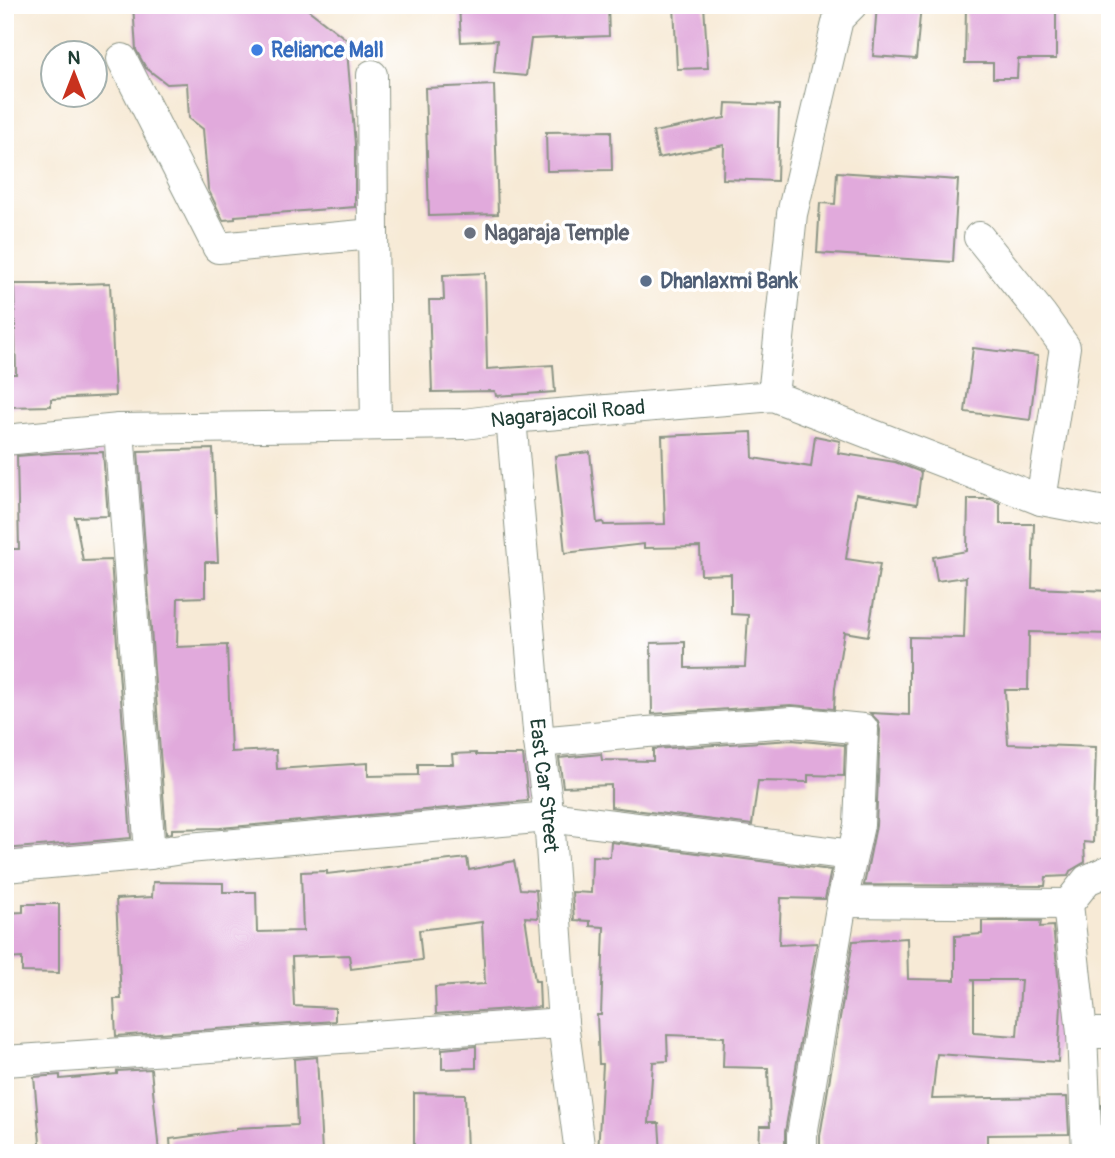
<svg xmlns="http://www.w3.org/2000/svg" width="1115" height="1158" font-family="Pangolin,sans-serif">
  <rect width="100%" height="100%" fill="#fff"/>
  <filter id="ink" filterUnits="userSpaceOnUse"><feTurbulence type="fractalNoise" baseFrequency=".0143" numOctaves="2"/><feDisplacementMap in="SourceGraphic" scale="14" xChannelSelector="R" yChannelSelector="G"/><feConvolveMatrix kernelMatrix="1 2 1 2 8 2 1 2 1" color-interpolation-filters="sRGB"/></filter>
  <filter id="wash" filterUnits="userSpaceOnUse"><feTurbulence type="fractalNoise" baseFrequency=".00686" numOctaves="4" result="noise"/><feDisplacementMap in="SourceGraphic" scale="28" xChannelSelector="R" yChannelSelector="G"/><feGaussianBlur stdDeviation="1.57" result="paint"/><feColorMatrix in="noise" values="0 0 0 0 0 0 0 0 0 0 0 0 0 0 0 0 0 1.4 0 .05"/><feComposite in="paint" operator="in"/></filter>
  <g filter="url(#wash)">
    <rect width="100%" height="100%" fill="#f7ead6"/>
    <g id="blocks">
      <!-- building -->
      <g fill="#e1aadc" fill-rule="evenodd">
        <path d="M 133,5 L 302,5 L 346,39 L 355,144 L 355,207 L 235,216 L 235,219 L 223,220 L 208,189 L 203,129 L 189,118 L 187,83 L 167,84 L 146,68 L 136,50 Z"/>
        <path d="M 459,5 L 608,5 L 609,36 L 531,39 L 526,76 L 494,73 L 497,40 L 461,42 Z"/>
        <path d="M 674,5 L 704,5 L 708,68 L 677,69 Z"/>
        <path d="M 877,5 L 921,5 L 916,59 L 873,56 Z"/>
        <path d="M 966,5 L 1056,5 L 1056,59 L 1018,59 L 1017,78 L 993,78 L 993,63 L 965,63 Z"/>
        <path d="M 494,85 L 498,214 L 429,216 L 425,88 Z"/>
        <path d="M 726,103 L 779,105 L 777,181 L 723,179 L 724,145 L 658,158 L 653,132 L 725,118 Z"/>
        <path d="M 611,131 L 612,170 L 547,171 L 546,132 Z"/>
        <path d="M 837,172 L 958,180 L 953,262 L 817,253 L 820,203 L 835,204 Z"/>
        <path d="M 485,273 L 487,369 L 553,365 L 555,392 L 496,396 L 495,391 L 432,392 L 429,300 L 444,300 L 443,275 Z"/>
        <path d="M 110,283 L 115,396 L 51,399 L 51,406 L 8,407 L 8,374 L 16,374 L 14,284 L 48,284 L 48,285 Z"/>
        <path d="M 973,348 L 1038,356 L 1030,420 L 965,412 Z"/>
        <path d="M 752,432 L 753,458 L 811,467 L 815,436 L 840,441 L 838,453 L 895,462 L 921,472 L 917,504 L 856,494 L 846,559 L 880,564 L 868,636 L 844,632 L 835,688 L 834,709 L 791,705 L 652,714 L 651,643 L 685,642 L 685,668 L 745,667 L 748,615 L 731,614 L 731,574 L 701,575 L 700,547 L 644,548 L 644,544 L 565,553 L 555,456 L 590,452 L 597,523 L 603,522 L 604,525 L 665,524 L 662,436 Z"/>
        <path d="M 213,449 L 218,562 L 205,562 L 205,597 L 178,598 L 177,647 L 227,645 L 231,752 L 276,750 L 277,769 L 368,763 L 368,776 L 418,775 L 418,764 L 453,764 L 452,754 L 476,753 L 476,755 L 523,755 L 528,801 L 220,828 L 172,829 L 172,833 L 166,834 L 138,451 Z"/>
        <path d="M 103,452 L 108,516 L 75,517 L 83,561 L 111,560 L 131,838 L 5,849 L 5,549 L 19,549 L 17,456 L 55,453 Z"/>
        <path d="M 968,499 L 991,499 L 1000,503 L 1000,524 L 1034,524 L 1032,588 L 1110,591 L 1110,634 L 1029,632 L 1028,690 L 1005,690 L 1008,744 L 1096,747 L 1093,843 L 1084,842 L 1085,862 L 1070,871 L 1068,876 L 1046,877 L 1045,886 L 864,885 L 876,826 L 880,730 L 878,721 L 870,713 L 909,715 L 909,637 L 964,638 L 966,577 L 937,581 L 933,557 L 967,551 Z"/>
        <path d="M 792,740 L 845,745 L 844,776 L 808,775 L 808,782 L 758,781 L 752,825 L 611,807 L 611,785 L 563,787 L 559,758 L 601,754 L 602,760 L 653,761 L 653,749 Z"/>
        <path d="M 611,842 L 831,870 L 825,899 L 781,898 L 779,945 L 817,943 L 785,1132 L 785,1151 L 759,1151 L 760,1126 L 770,1126 L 768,1068 L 723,1067 L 724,1037 L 667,1035 L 668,1061 L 653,1062 L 649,1123 L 659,1123 L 661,1153 L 598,1153 L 603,1064 L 599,1064 L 597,1015 L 601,1015 L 604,927 L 590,926 L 590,921 L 574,920 L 572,892 L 591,893 L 592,856 L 610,857 Z"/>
        <path d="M 467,858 L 469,870 L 514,861 L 520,889 L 536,890 L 538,918 L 525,917 L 535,981 L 539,981 L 540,1007 L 436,1014 L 435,987 L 485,984 L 482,922 L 419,930 L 422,960 L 351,969 L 349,955 L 292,957 L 294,1006 L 335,1008 L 335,1021 L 116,1036 L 114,999 L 121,999 L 116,899 L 152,897 L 153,882 L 223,883 L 223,892 L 256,892 L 257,932 L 303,931 L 301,872 L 327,871 L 327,874 Z"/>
        <path d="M 23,904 L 59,904 L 59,973 L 22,972 L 22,958 L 5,959 L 5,913 L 23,912 Z"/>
        <path d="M 982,921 L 1041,921 L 1040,927 L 1053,926 L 1061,1005 L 1058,1062 L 937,1054 L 932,1099 L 1067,1097 L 1069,1134 L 987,1135 L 987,1153 L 954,1153 L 954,1149 L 911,1148 L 911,1153 L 820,1152 L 820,1136 L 853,941 L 907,938 L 908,979 L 955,980 L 955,936 L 982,934 ZM 971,980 L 1021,980 L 1017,1036 L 974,1033 L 974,981 Z"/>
        <path d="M 476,1046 L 476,1068 L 442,1069 L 442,1049 Z"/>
        <path d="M 317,1057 L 322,1153 L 171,1153 L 170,1139 L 236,1130 L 236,1128 L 297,1125 L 294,1059 Z"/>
        <path d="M 151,1069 L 159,1153 L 41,1153 L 34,1077 L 60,1075 L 60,1079 L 117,1074 L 117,1071 Z"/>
        <path d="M 414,1093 L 465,1094 L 467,1153 L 414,1153 Z"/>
        <path d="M 1110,1104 L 1110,1133 L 1104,1133 L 1102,1105 Z"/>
      </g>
    </g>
  </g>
  <g filter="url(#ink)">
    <use href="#blocks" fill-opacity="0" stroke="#8b9485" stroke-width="2"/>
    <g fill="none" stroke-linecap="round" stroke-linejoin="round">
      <!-- minor casing -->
      <g stroke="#8b9485" stroke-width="32">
        <g id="minor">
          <path d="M 122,59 L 218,248 L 373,234 L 376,425"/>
          <path d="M 372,75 L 373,234"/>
          <path d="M 979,237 L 1042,315 L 1065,347 L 1041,500"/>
          <path d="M 773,396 L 792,214 L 838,19 L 852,5"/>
          <path id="s1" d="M 511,418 L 539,742 L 549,817 L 563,1023 L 580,1153"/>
          <path d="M 119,429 L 150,854"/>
          <path id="s2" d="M 5,440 L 119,429 L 464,424 L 511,418 L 773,396 L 1041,500 L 1110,513"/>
          <path d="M 539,742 L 647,732 L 792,722 L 863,729 L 859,825 L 842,902 L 1068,904"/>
          <path d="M 5,867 L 150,854 L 188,848 L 549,817 L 852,855"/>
          <path d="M 1082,1033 L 1110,1033"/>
          <path d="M 5,1061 L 563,1023"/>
          <path d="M 802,1153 L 802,1135 L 842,902"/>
          <path d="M 1087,1153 L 1082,1033 L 1068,904 L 1087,880 L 1110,870"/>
        </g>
      </g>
      <!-- minor -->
      <use href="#minor" stroke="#fff" stroke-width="30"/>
    </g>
  </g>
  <!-- markers -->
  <circle fill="#3f7fe0" stroke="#fff" stroke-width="2.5" cx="257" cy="50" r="7"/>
  <circle fill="#6b7280" stroke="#fff" stroke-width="2.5" cx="470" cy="233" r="7"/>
  <circle fill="#5c6f8a" stroke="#fff" stroke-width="2.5" cx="646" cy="281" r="7"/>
  <g text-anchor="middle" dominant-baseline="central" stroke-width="7" stroke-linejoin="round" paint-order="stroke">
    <!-- shop labels -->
    <g font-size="21" font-weight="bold" fill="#366cbe" stroke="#fff" text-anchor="start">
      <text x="271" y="50">Reliance Mall</text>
    </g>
    <!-- worship labels -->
    <g font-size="21" font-weight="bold" fill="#5b616d" stroke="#fff" text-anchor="start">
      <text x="484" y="233">Nagaraja Temple</text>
    </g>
    <!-- service labels -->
    <g font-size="21" font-weight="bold" fill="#4e5e75" stroke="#fff" text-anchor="start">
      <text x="660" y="281">Dhanlaxmi Bank</text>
    </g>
    <!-- street labels -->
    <g font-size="21" fill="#1f3d34" stroke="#fff">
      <text stroke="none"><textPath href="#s2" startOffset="564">Nagarajacoil Road</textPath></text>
      <text stroke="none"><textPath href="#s1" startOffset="369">East Car Street</textPath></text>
    </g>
  </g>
  <!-- margin -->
  <rect width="1115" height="1158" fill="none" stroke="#fff" stroke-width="28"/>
  <!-- north arrow -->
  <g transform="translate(74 74)"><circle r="33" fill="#ffffff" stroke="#a5b1ae" stroke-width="2"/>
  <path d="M0-5L12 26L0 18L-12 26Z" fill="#c8321e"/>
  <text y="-10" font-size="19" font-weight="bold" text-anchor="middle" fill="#1f3d34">N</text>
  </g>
</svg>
